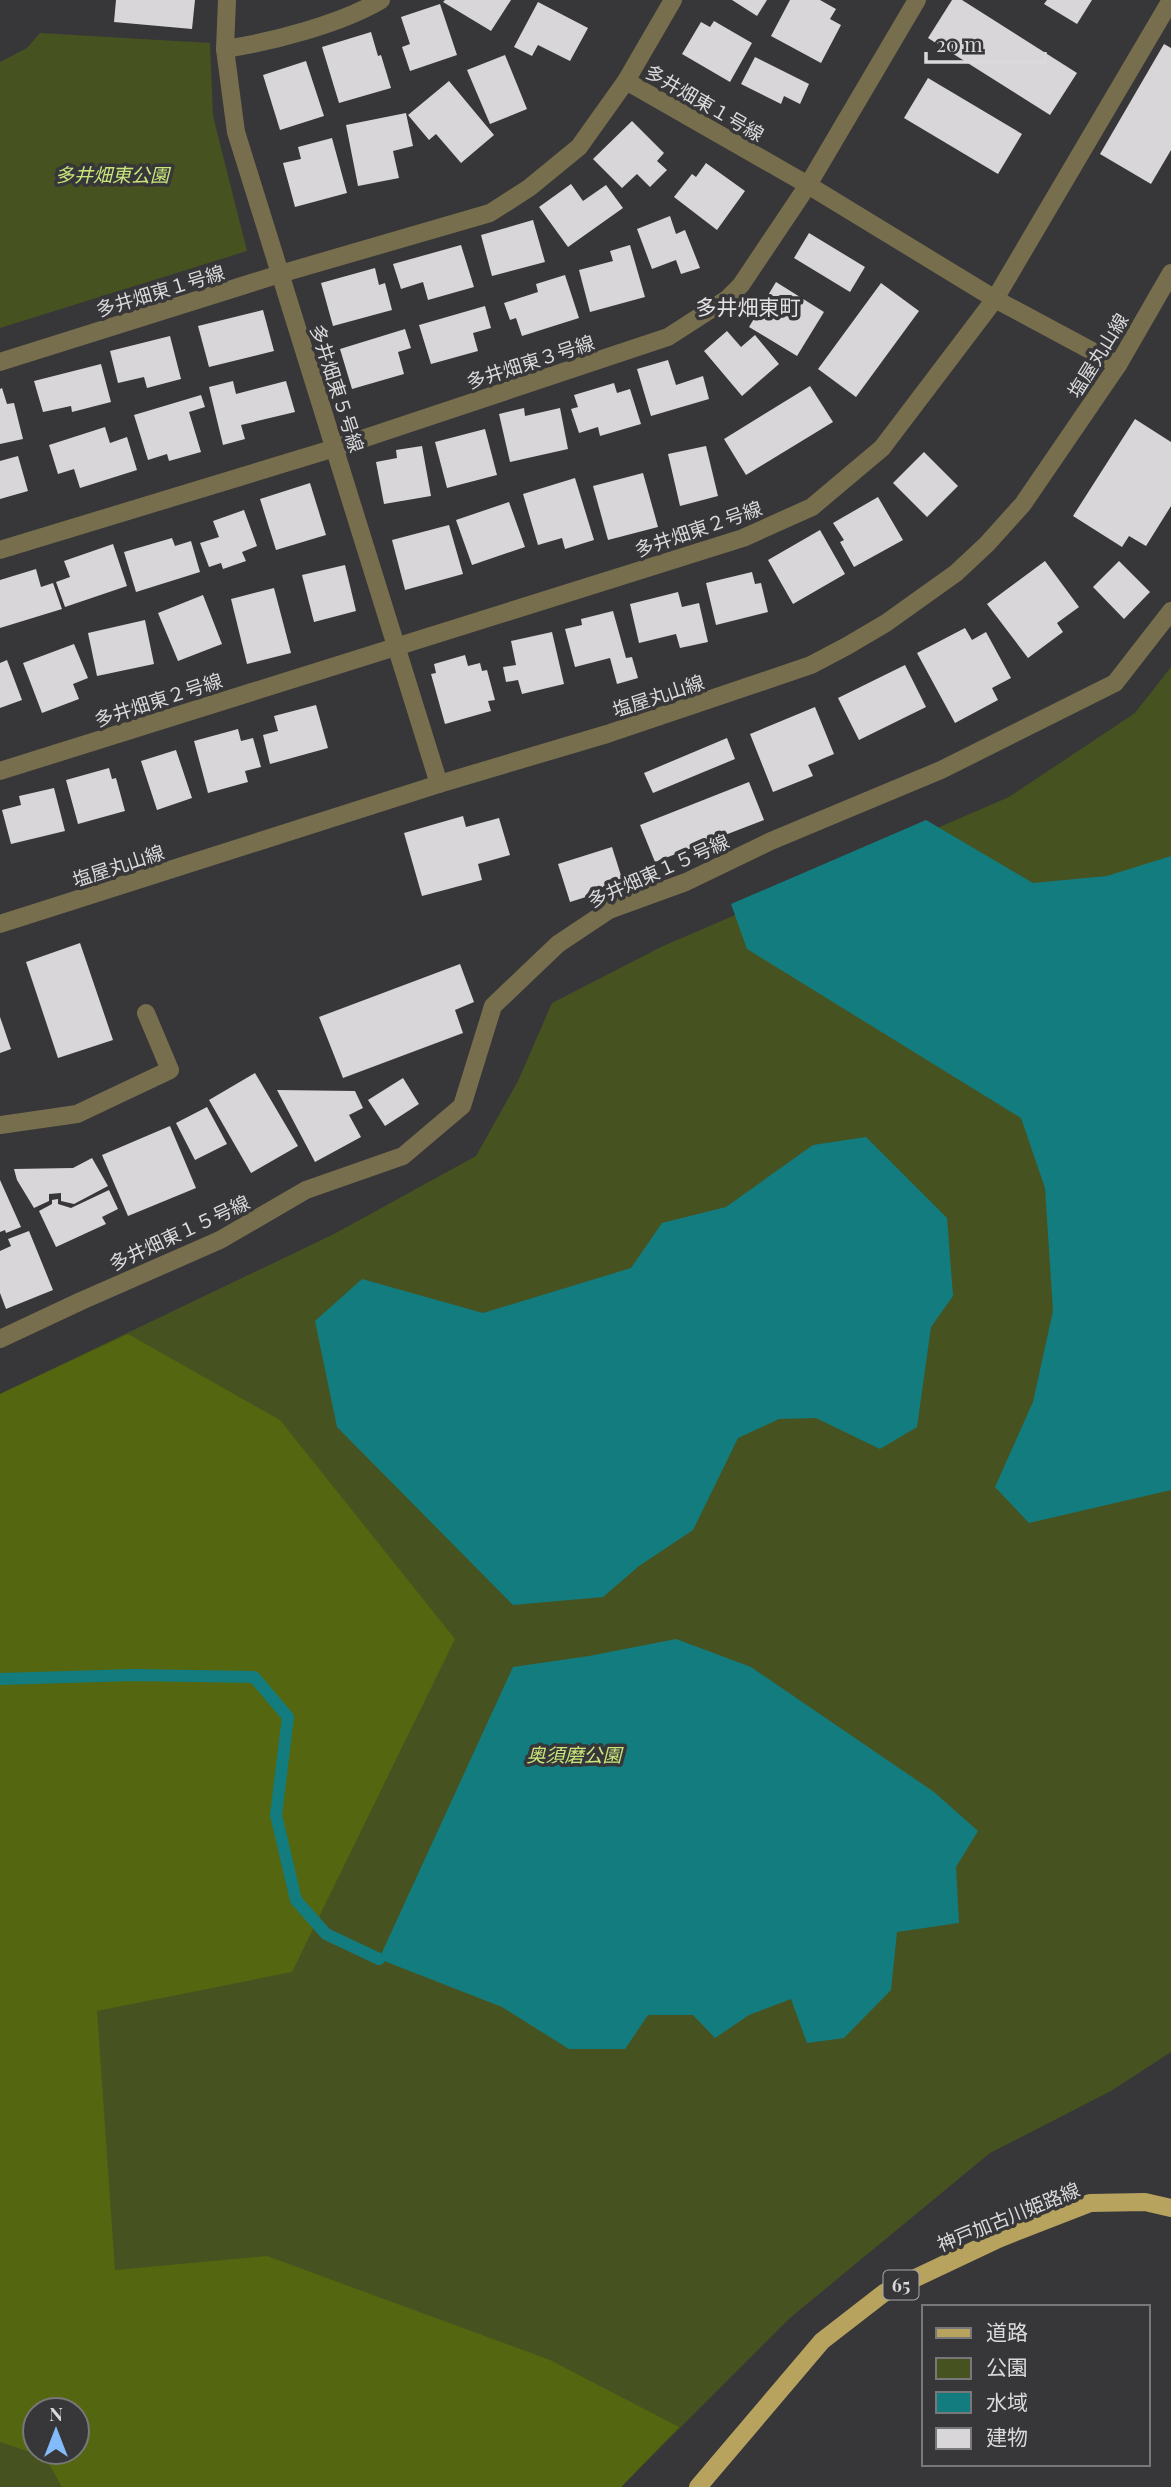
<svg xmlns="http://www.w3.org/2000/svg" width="1171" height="2487" font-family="'Playfair Display','Noto Sans JP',serif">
  <rect width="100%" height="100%" fill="#373639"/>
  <!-- green -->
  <g fill="#465320" fill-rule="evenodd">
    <path d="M 40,33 L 210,43 L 213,116 L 247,251 L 0,328 L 0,62 L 27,48 Z"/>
    <path d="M 1171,667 L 1171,2052 L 1111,2091 L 990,2153 L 790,2318 L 621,2487 L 0,2487 L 0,1394 L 334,1234 L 476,1156 L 518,1081 L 552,1003 L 661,947 L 1009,797 L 1135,713 ZM 35,2410 L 77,2410 L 77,2452 L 35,2452 Z"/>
  </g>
  <!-- forest -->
  <path fill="#54660f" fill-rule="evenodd" d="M 128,1334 L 280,1420 L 455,1639 L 292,1972 L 97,2011 L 115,2270 L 267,2256 L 550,2360 L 679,2427 L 621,2487 L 62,2487 L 45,2457 L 0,2442 L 0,1394 ZM 35,2410 L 77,2410 L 77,2452 L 35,2452 Z"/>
  <!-- water -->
  <g fill="#137c7f">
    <path d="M 926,820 L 1033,883 L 1107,876 L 1171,856 L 1171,1490 L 1029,1523 L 995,1487 L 1033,1402 L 1053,1311 L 1045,1188 L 1021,1118 L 747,949 L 731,904 Z"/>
    <path d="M 866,1137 L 947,1218 L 953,1296 L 931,1327 L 917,1427 L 880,1449 L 816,1418 L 779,1419 L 738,1438 L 693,1530 L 639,1566 L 603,1597 L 513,1605 L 337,1427 L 315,1321 L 362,1279 L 483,1313 L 631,1268 L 662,1223 L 726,1207 L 813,1145 Z"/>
    <path d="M 676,1639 L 751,1667 L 934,1792 L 978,1831 L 956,1867 L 959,1923 L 897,1932 L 891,1990 L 844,2038 L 807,2043 L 791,1999 L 749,2015 L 715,2038 L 693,2015 L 648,2015 L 625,2049 L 569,2049 L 502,2007 L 379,1959 L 513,1667 L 589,1656 Z"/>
  </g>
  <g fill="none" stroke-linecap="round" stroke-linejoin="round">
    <!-- stream -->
    <path stroke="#137c7f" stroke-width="12" d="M 0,1679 L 133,1675 L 254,1677 L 288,1717 L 276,1815 L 296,1900 L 326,1934 L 379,1959"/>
  </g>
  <!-- building -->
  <g fill="#d8d6d9">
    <path d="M 116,0 L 195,0 L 192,29 L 114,22 Z"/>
    <path d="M 445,0 L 511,0 L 491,31 L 443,2 Z"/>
    <path d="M 732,0 L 767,0 L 757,16 Z"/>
    <path d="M 790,0 L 820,0 L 836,9 L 830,19 L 841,25 L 821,63 L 771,36 Z"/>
    <path d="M 952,0 L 962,0 L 1077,73 L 1050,115 L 928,38 Z"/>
    <path d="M 1047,0 L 1092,0 L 1077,24 L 1044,4 Z"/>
    <path d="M 538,2 L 588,28 L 570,61 L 538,45 L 532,56 L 514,47 Z"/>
    <path d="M 440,4 L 457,55 L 410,71 L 402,47 L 410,44 L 401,17 Z"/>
    <path d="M 714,21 L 752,43 L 730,82 L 682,54 L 701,22 L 710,27 Z"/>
    <path d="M 371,32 L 378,56 L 381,55 L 391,88 L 339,103 L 322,47 Z"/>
    <path d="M 1164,44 L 1171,48 L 1171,150 L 1151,184 L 1100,154 Z"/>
    <path d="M 505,55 L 527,109 L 490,124 L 467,70 Z"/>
    <path d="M 755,57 L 809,84 L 800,104 L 784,96 L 781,104 L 741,84 Z"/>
    <path d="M 306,61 L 324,116 L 280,130 L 263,75 Z"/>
    <path d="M 928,78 L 1022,134 L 998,174 L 904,118 Z"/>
    <path d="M 449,81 L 494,135 L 461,163 L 436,134 L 429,140 L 408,115 Z"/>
    <path d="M 406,113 L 413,146 L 393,151 L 399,178 L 358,186 L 346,125 Z"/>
    <path d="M 632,121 L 664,153 L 657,161 L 667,170 L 650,187 L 637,174 L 622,188 L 593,159 Z"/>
    <path d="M 332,138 L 347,193 L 295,207 L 283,163 L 301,159 L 298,147 Z"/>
    <path d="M 706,163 L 745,191 L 717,230 L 674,197 L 692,174 L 696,177 Z"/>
    <path d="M 571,184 L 583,201 L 606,185 L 623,208 L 568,247 L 539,207 Z"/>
    <path d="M 670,216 L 676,234 L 685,230 L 700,268 L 681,274 L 676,260 L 652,269 L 637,229 Z"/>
    <path d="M 533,220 L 545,262 L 492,276 L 481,235 Z"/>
    <path d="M 809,233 L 865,267 L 850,292 L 794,258 Z"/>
    <path d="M 461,245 L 474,287 L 428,300 L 423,282 L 401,289 L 393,264 Z"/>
    <path d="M 630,245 L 645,297 L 590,312 L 579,270 L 613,261 L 610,251 Z"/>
    <path d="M 375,268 L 379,285 L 385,283 L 392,310 L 333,326 L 321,283 Z"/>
    <path d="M 565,275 L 579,318 L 522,336 L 516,318 L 510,320 L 504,303 L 538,292 L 536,284 Z"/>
    <path d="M 776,282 L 824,312 L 797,356 L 749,327 Z"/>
    <path d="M 881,283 L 919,311 L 856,397 L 818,369 Z"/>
    <path d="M 485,306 L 491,328 L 473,333 L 478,351 L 431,364 L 419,325 Z"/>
    <path d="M 263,310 L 274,351 L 209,367 L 198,326 Z"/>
    <path d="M 405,329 L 411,348 L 398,352 L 404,374 L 352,389 L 340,349 Z"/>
    <path d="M 727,331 L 741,347 L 755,335 L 779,364 L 742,396 L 704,351 Z"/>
    <path d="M 170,336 L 181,379 L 147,388 L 144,377 L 118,383 L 110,351 Z"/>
    <path d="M 668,360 L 676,385 L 703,376 L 709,399 L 651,416 L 637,369 Z"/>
    <path d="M 101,364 L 111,402 L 72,412 L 71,406 L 43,412 L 34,381 Z"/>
    <path d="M 233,381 L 236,394 L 286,381 L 295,412 L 241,425 L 245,439 L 223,445 L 209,387 Z"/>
    <path d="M 614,383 L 617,393 L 630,389 L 641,424 L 600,436 L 598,427 L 579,433 L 571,409 L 578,407 L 574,395 Z"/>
    <path d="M 810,386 L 833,422 L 746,475 L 724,439 Z"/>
    <path d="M 2,388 L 7,404 L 14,403 L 23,439 L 0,444 L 0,389 Z"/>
    <path d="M 201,395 L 205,407 L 189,412 L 201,452 L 169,461 L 167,454 L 148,460 L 134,415 Z"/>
    <path d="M 524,408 L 525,416 L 560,408 L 568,449 L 510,462 L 499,414 Z"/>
    <path d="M 1135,419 L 1171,442 L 1171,506 L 1146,546 L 1129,536 L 1122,547 L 1073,516 Z"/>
    <path d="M 105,427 L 110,443 L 127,437 L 137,470 L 80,488 L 74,469 L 58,474 L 49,445 Z"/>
    <path d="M 485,429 L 497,475 L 447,488 L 435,442 Z"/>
    <path d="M 422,446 L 431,496 L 384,504 L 376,462 L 397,458 L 396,450 Z"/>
    <path d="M 706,446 L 718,496 L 680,506 L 668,454 Z"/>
    <path d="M 924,452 L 958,486 L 927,517 L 893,483 Z"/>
    <path d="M 18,456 L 28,491 L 0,499 L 0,461 Z"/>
    <path d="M 643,473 L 658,527 L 608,540 L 593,486 Z"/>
    <path d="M 575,478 L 594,540 L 565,549 L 562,538 L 538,545 L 523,494 Z"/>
    <path d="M 310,483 L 326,535 L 276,550 L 260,499 Z"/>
    <path d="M 878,497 L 903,540 L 854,567 L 840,542 L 844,540 L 833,523 Z"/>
    <path d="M 509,502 L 525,547 L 472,565 L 456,520 Z"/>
    <path d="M 244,510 L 257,546 L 242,552 L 246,561 L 223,569 L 221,563 L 209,567 L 200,543 L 219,537 L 213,521 Z"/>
    <path d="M 449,525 L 463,574 L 405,590 L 392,540 Z"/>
    <path d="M 820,530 L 845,574 L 793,604 L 768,560 Z"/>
    <path d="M 172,538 L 175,546 L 191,541 L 200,572 L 136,592 L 124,552 Z"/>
    <path d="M 113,544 L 127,586 L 65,607 L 56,582 L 70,577 L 64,561 Z"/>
    <path d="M 1045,561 L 1079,607 L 1057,623 L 1063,632 L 1028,658 L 987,604 Z"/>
    <path d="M 1119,561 L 1150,592 L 1124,619 L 1093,587 Z"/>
    <path d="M 345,565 L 356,611 L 314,622 L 302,575 Z"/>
    <path d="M 36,569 L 41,587 L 53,583 L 62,609 L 0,628 L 0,580 Z"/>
    <path d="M 752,572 L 755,584 L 761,583 L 768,612 L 716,625 L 706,583 Z"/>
    <path d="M 274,588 L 291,653 L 247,664 L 231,599 Z"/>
    <path d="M 678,592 L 682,607 L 699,603 L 708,642 L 680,648 L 676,634 L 639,643 L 630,604 Z"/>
    <path d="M 203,595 L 222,644 L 178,661 L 158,613 Z"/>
    <path d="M 613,611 L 626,658 L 632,657 L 638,678 L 617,684 L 610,658 L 575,667 L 565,629 L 582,625 L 581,619 Z"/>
    <path d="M 145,620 L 154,664 L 97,676 L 88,633 Z"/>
    <path d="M 965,628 L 972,640 L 986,632 L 1011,678 L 992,688 L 998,700 L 955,723 L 917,653 Z"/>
    <path d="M 552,632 L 564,684 L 522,694 L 518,680 L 506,682 L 503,667 L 516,665 L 511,641 Z"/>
    <path d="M 74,644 L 88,678 L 73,684 L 79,699 L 42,713 L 23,663 Z"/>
    <path d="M 465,655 L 468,666 L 480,663 L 482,671 L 487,670 L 495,700 L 488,701 L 491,711 L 445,724 L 431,674 L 436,673 L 434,664 Z"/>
    <path d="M 7,660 L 22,700 L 0,708 L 0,663 Z"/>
    <path d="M 905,665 L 926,707 L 859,740 L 838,698 Z"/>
    <path d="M 316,705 L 328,748 L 270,764 L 263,735 L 278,731 L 274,716 Z"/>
    <path d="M 815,707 L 834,754 L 808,765 L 813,776 L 773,792 L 750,734 Z"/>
    <path d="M 238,729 L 241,741 L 253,738 L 261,767 L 245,771 L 248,782 L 208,793 L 194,741 Z"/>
    <path d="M 727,738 L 735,759 L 653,793 L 644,773 Z"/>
    <path d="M 176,750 L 192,798 L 157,810 L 141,761 Z"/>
    <path d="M 109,768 L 112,779 L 116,778 L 125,811 L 78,824 L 66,780 Z"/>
    <path d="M 749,782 L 764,820 L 655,862 L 640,825 Z"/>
    <path d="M 54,788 L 65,831 L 11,844 L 2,810 L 21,805 L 19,796 Z"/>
    <path d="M 463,816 L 466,827 L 499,818 L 510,855 L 478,864 L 482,880 L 422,896 L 404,833 Z"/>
    <path d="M 612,847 L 624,885 L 570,902 L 558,864 Z"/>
    <path d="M 80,943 L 113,1040 L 58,1058 L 26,962 Z"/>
    <path d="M 460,964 L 474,1002 L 455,1010 L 463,1033 L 343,1078 L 319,1017 Z"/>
    <path d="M 0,1017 L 11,1049 L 0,1053 Z"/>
    <path d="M 255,1073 L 298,1146 L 251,1173 L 209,1100 Z"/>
    <path d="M 403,1078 L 419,1104 L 385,1126 L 368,1100 Z"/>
    <path d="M 277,1090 L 355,1091 L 363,1108 L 349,1115 L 361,1137 L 315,1162 Z"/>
    <path d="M 207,1107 L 227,1144 L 195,1160 L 176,1123 Z"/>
    <path d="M 170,1126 L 196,1188 L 128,1216 L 102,1155 Z"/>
    <path d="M 92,1158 L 108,1186 L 74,1204 L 61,1201 L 61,1193 L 49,1194 L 49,1201 L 34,1208 L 17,1180 L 14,1169 L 73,1168 Z"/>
    <path d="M 0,1180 L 21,1227 L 6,1233 L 5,1230 L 0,1232 Z"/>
    <path d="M 109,1190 L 118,1209 L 102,1217 L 106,1224 L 56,1247 L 39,1211 L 52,1204 L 52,1200 L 58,1199 L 58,1204 L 71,1208 Z"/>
    <path d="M 29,1231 L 53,1290 L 6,1309 L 0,1293 L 0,1251 L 11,1246 L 8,1239 Z"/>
  </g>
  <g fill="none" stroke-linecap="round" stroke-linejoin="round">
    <!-- minor -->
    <g stroke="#776e4d" stroke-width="18">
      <path d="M 227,0 L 225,49 L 236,132 L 439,784"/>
      <path d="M 225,49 C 271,42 341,24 381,0"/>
      <path d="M 626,81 L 673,0"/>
      <path d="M 0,362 L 280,274 L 490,213 L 529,188 L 579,147 L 626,81 L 808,185 L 995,299 L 1118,365"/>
      <path d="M 0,550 L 335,448 L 668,337 L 727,299 L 741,285 L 808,185 L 917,0"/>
      <path d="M 0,771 L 743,538 L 812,507 L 882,448 L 995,299 L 1171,0"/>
      <path d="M 0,924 L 439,784 L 607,734 L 773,678 L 811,665 L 847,646 L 886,623 L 956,573 L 987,544 L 1023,504 L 1118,365 L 1171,273"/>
      <path d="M 0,1125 L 77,1114 L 170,1070 L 146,1013"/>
      <path d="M 0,1339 L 81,1301 L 220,1240 L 306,1190 L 403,1156 L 462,1106 L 493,1006 L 558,944 L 609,910 L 686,882 L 771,841 L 941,770 L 1115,683 L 1171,611"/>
    </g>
    <!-- major -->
    <path stroke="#b8a35e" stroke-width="18" d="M 698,2487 L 822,2341 L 884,2293 L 998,2239 L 1090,2203 L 1145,2202 L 1171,2208"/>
  </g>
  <g text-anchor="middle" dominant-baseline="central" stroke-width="7" stroke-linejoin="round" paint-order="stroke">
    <!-- shield labels -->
    <rect fill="#373639" stroke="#a9a8aa" stroke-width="2" x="883.5" y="2270.5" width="35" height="29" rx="5"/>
    <g font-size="18" font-weight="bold" fill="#dad9db">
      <text x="901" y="2285">65</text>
    </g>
    <!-- street labels -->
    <g font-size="19" fill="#dad9db" stroke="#373639">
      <text transform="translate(705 102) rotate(30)">多井畑東１号線</text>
      <text transform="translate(160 290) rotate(-17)">多井畑東１号線</text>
      <text transform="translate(1097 355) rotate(-58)">塩屋丸山線</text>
      <text transform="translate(530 361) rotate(-18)">多井畑東３号線</text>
      <text transform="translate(338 388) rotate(72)">多井畑東５号線</text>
      <text transform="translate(698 528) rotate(-19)">多井畑東２号線</text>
      <text transform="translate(658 695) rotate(-18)">塩屋丸山線</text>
      <text transform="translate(158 699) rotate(-18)">多井畑東２号線</text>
      <text transform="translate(118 865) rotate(-18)">塩屋丸山線</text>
      <text transform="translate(658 870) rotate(-24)">多井畑東１５号線</text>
      <text transform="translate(179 1232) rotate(-25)">多井畑東１５号線</text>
      <text transform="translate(1008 2216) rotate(-22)">神戸加古川姫路線</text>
    </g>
    <!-- park labels -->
    <g font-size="19" font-style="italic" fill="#c9e67a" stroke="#373639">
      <text x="112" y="174">多井畑東公園</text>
      <text x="574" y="1754">奥須磨公園</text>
    </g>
    <!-- neighbourhood labels -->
    <g font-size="21" fill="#e4e1e5" stroke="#373639">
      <text x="748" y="306">多井畑東町</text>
    </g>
  </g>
  <!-- legend -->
  <rect x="922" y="2305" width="228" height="161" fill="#373639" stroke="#78777a" stroke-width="2"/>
  <rect x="936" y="2328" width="35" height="10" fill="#b8a35e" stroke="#78777a" stroke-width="2"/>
  <text x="986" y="2340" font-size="21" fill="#dad9db">道路</text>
  <rect x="936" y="2358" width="35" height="21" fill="#465320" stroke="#78777a" stroke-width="2"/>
  <text x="986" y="2375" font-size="21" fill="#dad9db">公園</text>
  <rect x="936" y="2392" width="35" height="21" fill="#137c7f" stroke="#78777a" stroke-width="2"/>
  <text x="986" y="2410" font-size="21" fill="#dad9db">水域</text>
  <rect x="936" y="2428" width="35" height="21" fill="#d8d6d9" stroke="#78777a" stroke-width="2"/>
  <text x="986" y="2445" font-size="21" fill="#dad9db">建物</text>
  <!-- north arrow -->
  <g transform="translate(56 2431)"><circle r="33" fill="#373639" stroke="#78777a" stroke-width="2"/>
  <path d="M0-5L12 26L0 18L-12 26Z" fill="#84bcfb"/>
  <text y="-10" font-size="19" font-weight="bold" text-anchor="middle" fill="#dad9db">N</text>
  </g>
  <!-- scale -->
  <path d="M926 52v10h119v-10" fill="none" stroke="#dad9db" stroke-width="3.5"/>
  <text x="936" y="52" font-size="21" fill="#dad9db" stroke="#373639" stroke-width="5" paint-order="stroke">20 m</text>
</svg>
